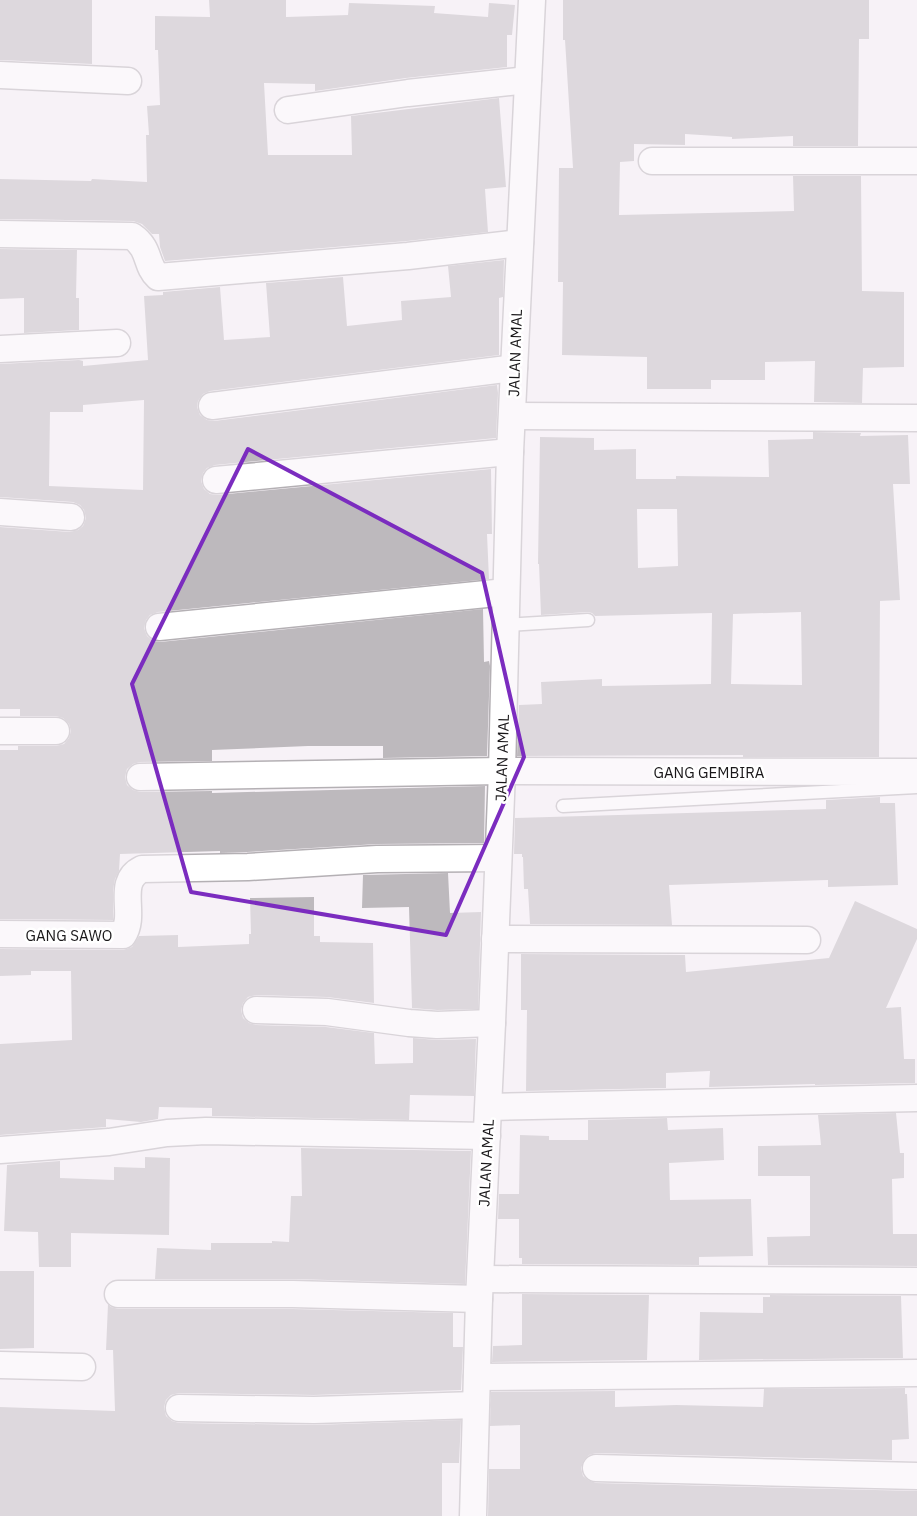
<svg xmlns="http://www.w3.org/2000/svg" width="917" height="1516" font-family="'IBM Plex Sans',sans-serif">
  <rect width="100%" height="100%" fill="#f7f2f7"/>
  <!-- building -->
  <g fill="#bdb9bd" fill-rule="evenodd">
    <path d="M 0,0 L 92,0 L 92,64 L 0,60 Z"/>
    <path d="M 209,0 L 286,0 L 286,17 L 348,15 L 349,3 L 435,6 L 434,13 L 488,17 L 489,3 L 515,5 L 512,35 L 507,35 L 507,67 L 406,78 L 315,91 L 315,84 L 264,83 L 268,155 L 352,155 L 351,116 L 499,98 L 506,187 L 485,189 L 488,232 L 407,241 L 165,261 L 160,247 L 159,234 L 152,234 L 142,224 L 133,221 L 0,219 L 0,179 L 91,181 L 92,179 L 147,182 L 146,135 L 149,135 L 147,106 L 160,105 L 158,50 L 155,50 L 155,16 L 210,17 Z"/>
    <path d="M 563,0 L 869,0 L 869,39 L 859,39 L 858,146 L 793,146 L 793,136 L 732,139 L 732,137 L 685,134 L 685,145 L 634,144 L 634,161 L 620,162 L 619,215 L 794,211 L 793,176 L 861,176 L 862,291 L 904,292 L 904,367 L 863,368 L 862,403 L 814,402 L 815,361 L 765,362 L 765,380 L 711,380 L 711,389 L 647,389 L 647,357 L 562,355 L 563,282 L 558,282 L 559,168 L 573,168 L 565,40 L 563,40 Z"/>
    <path d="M 0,249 L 77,250 L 76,298 L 79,298 L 79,330 L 24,333 L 24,298 L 0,299 Z"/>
    <path d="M 504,260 L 503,297 L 499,298 L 499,355 L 210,391 L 203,394 L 198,401 L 197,407 L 200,415 L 207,420 L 214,421 L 497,385 L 498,393 L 496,438 L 215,465 L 207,468 L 203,473 L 201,481 L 204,489 L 210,494 L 217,495 L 491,469 L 492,534 L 487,534 L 489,579 L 158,612 L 150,615 L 146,620 L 144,628 L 147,636 L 153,641 L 160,642 L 483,609 L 484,662 L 489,661 L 490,666 L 487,756 L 383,758 L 383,746 L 308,746 L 212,750 L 212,761 L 140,762 L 133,764 L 127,769 L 125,777 L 127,785 L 133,790 L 140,792 L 212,791 L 212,793 L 485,786 L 484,843 L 377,844 L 247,852 L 220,853 L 220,851 L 120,854 L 119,871 L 115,879 L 113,890 L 113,920 L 0,919 L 0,750 L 18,750 L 18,746 L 56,746 L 64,744 L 69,738 L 71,731 L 69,724 L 63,718 L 56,716 L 20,716 L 20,709 L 0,709 L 0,527 L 70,532 L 78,530 L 83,526 L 86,518 L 84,510 L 80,505 L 73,502 L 0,497 L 0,364 L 79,360 L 83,361 L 83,366 L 148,360 L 144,296 L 163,295 L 163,292 L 220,287 L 224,340 L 270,337 L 266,283 L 343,277 L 347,326 L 402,320 L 401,301 L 451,297 L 448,266 ZM 144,400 L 143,490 L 49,486 L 50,412 L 83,412 L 83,405 Z"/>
    <path d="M 813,432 L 861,433 L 860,436 L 908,435 L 910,484 L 893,484 L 900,600 L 880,601 L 879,757 L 743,757 L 743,755 L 517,756 L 519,705 L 542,704 L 541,682 L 602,679 L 602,686 L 711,684 L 712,613 L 595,616 L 592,613 L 588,612 L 541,615 L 539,564 L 538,564 L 540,437 L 594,438 L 594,450 L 636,449 L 636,479 L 676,479 L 676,476 L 769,477 L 768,440 L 813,439 ZM 637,509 L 677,509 L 678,566 L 638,568 ZM 801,612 L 802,685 L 731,684 L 733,614 Z"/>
    <path d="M 880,797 L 880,803 L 895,803 L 898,885 L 828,887 L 828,880 L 669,885 L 672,925 L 530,924 L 528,889 L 524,889 L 523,857 L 522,857 L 522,854 L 514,854 L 515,818 L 826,809 L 826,800 Z"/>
    <path d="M 448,873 L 450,913 L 481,912 L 478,1009 L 437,1010 L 412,1008 L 409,907 L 362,908 L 363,875 Z"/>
    <path d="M 314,897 L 314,936 L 320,936 L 320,942 L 373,943 L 374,1003 L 327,997 L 256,995 L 248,997 L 243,1003 L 241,1010 L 243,1018 L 249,1023 L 256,1025 L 326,1027 L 374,1033 L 375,1064 L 413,1063 L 413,1038 L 437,1040 L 476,1039 L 474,1096 L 410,1095 L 409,1120 L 212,1116 L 212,1108 L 159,1107 L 158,1119 L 141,1122 L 106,1119 L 106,1127 L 0,1135 L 0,1044 L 72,1040 L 71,971 L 31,971 L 31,975 L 0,976 L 0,949 L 123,950 L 132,947 L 139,936 L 178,935 L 178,947 L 249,944 L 249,934 L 251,934 L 250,898 Z"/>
    <path d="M 855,901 L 917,929 L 917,939 L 886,1008 L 901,1007 L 904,1059 L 915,1059 L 915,1083 L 815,1085 L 815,1084 L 709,1087 L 710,1071 L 666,1073 L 666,1088 L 526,1091 L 527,1010 L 521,1010 L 521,954 L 685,955 L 686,972 L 829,958 Z"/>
    <path d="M 896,1113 L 900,1153 L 904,1153 L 904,1178 L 892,1179 L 893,1234 L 917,1234 L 917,1266 L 768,1265 L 767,1237 L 810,1236 L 810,1176 L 758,1176 L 758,1146 L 821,1145 L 818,1115 Z"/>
    <path d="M 667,1118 L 668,1130 L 723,1128 L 724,1160 L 669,1163 L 670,1200 L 751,1199 L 753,1256 L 699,1257 L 699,1265 L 522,1264 L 522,1258 L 519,1258 L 519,1219 L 498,1219 L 499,1194 L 519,1194 L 520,1135 L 549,1136 L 549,1140 L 588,1140 L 588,1120 Z"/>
    <path d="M 301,1148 L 471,1151 L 465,1284 L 293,1279 L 155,1279 L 157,1248 L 211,1250 L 211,1243 L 272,1243 L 272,1241 L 289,1242 L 291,1196 L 302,1196 Z"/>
    <path d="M 145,1157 L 170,1158 L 169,1235 L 71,1233 L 71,1267 L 39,1267 L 38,1232 L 4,1231 L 7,1165 L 60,1161 L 60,1178 L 114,1180 L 114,1167 L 145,1168 Z"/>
    <path d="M 0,1271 L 34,1271 L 34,1348 L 0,1349 Z"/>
    <path d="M 522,1294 L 649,1295 L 647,1360 L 492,1362 L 493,1346 L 522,1345 Z"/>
    <path d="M 770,1295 L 901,1296 L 903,1358 L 699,1360 L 700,1312 L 763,1313 L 763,1297 L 770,1297 Z"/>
    <path d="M 108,1304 L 111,1307 L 118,1309 L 293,1309 L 453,1313 L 453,1347 L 463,1347 L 461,1390 L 314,1395 L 179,1393 L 171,1395 L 166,1400 L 164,1407 L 166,1416 L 172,1421 L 179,1423 L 314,1425 L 461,1420 L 459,1463 L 442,1463 L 442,1516 L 0,1516 L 0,1407 L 115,1411 L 113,1350 L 106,1350 Z"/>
    <path d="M 905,1388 L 905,1394 L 907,1394 L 909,1439 L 892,1440 L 892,1460 L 596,1453 L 589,1455 L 584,1460 L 581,1468 L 583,1476 L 588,1480 L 596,1483 L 917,1491 L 917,1516 L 488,1516 L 489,1469 L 520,1469 L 520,1425 L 490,1426 L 491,1392 L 615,1391 L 615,1407 L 676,1405 L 763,1407 L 764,1389 Z"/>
  </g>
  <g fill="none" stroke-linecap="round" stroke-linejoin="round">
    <!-- service casing -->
    <g stroke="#b4b0b4" stroke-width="15">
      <g id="service">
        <path d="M 506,625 L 588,620"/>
        <path d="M 563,806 L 917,787"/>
      </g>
    </g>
    <!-- minor casing -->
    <g stroke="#b4b0b4" stroke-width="29">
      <g id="minor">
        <path d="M 0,75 L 128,81"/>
        <path d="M 288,110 L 408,93 L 528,80"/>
        <path d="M 652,161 L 917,161"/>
        <path d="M 0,234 L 132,236 C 151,249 145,265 158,277 L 408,256 L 520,243"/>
        <path d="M 0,349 L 117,343"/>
        <path d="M 212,406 L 514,368"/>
        <path d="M 513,416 L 917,418"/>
        <path d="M 216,480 L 510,452"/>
        <path d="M 0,512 L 71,517"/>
        <path d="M 159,627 L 506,592"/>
        <path d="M 0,731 L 56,731"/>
        <path d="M 140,777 L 502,771 L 917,772"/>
        <path d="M 0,934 L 123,935 C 137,914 115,882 142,869 L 248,867 L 377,859 L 498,858"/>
        <path d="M 495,939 L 807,940"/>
        <path d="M 256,1010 L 327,1012 L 409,1023 L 437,1025 L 492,1023"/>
        <path d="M 489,1107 L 917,1098"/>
        <path d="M 0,1150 L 109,1142 L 167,1133 L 206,1131 L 487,1136"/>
        <path d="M 481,1279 L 917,1281"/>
        <path d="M 118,1294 L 293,1294 L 479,1299"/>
        <path d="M 0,1365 L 82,1367"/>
        <path d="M 477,1377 L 917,1373"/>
        <path d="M 179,1408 L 314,1410 L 476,1405"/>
        <path d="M 596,1468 L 917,1476"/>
        <path d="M 473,1516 L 479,1299 L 492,1023 L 502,771 L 510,452 L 532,0"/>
      </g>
    </g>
    <!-- service -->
    <use href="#service" stroke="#fff" stroke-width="12"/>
    <!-- minor -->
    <use href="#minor" stroke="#fff" stroke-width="26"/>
  </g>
  <!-- marked area -->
  <path d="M0 0H917V1516H0ZM 248,449 L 482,573 L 524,757 L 446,935 L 191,892 L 132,684 Z" fill="#f7f2f7" fill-opacity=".55" fill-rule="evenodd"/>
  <path fill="none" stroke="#7b2cbf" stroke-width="4" stroke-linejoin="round" d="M 248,449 L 482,573 L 524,757 L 446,935 L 191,892 L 132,684 Z"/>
  <g text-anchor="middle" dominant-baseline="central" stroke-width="5" stroke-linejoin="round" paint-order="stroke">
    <!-- street labels -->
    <g font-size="15" fill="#191719" stroke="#fff">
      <text transform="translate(515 353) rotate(-88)">JALAN AMAL</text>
      <text transform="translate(502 758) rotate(-88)">JALAN AMAL</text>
      <text x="709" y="772">GANG GEMBIRA</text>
      <text x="69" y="935">GANG SAWO</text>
      <text transform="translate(486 1163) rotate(-87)">JALAN AMAL</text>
    </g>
  </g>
</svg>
